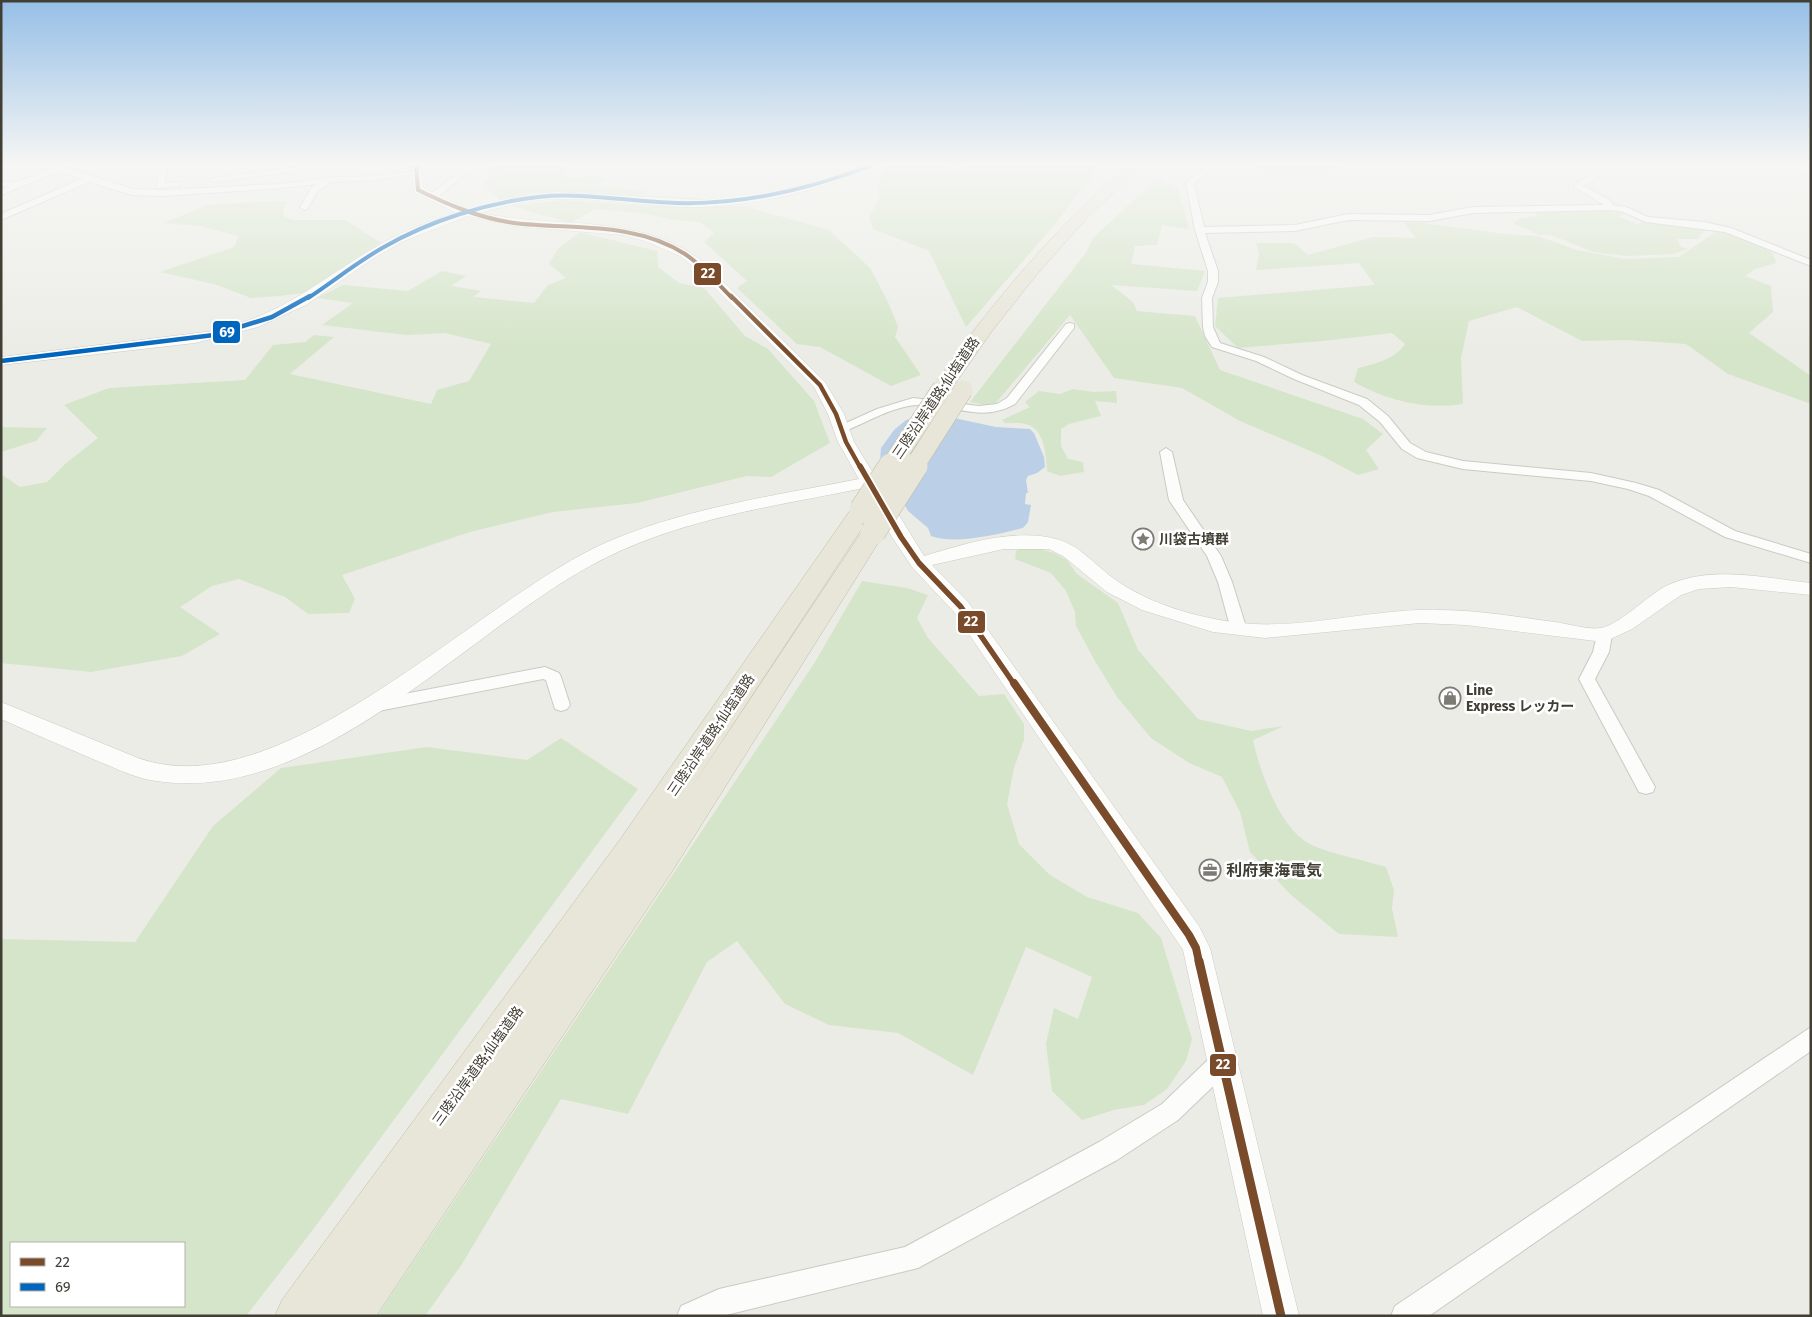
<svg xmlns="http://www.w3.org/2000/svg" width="1812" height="1317" font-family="'Fira Sans','Noto Sans JP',sans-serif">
  <rect width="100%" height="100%" fill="#ecece7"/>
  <!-- green -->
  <g fill="#d5e5c9" fill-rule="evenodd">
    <path d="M 491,165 L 568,165 L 564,178 L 608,177 L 596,186 L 644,191 L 641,195 L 699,198 L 699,201 L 583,192 L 535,193 L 500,200 L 484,185 L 487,179 L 499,176 L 499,173 L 486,174 Z"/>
    <path d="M 885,165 L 924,165 L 960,168 L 964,165 L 1097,165 L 1097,169 L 1055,224 L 966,327 L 929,251 L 873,229 L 869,217 L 880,197 L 878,184 L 888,168 L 881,167 Z"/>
    <path d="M 1249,165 L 1342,165 L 1342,167 C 1311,177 1278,179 1249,165 Z"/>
    <path d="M 1156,180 L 1178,188 L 1189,229 L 1162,225 L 1157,245 L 1135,246 L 1131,264 L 1205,271 L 1197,291 L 1111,285 L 1133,302 L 1137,311 L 1195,316 L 1220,370 L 1363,419 L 1383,434 L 1366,450 L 1379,469 L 1358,475 L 1322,456 L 1240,421 L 1182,388 L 1114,378 L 1070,315 L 996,403 L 984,405 L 970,402 L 1085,254 L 1093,238 Z"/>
    <path d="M 562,200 L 654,206 L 747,207 L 829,230 L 870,268 L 888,302 L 898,327 L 895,337 L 921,375 L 891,386 L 820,347 L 797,344 L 737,288 L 747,281 L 704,242 L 714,233 L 700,222 L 673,220 L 641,213 L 595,209 L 571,223 L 511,206 Z"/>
    <path d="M 279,201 L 288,202 L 283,209 L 284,216 L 292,220 L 345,220 L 383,244 L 312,292 L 279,296 L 251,298 L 214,284 L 160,272 L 234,247 L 239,236 L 200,226 L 163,223 L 208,205 Z"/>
    <path d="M 1612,210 L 1625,214 L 1618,216 L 1637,224 L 1648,221 L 1706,228 L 1698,239 L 1677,239 L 1681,247 L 1688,249 L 1673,254 L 1627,256 L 1593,252 L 1551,235 L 1539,235 L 1513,223 L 1521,218 L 1537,216 L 1536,213 Z"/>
    <path d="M 1416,222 L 1505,234 L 1538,236 L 1577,250 L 1625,259 L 1679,257 L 1718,230 L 1751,240 L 1773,253 L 1776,263 L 1755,269 L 1745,276 L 1771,286 L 1773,312 L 1749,333 L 1811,376 L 1811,404 L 1728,374 L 1686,344 L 1626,340 L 1582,341 L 1517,307 L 1469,321 L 1461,358 L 1463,404 C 1426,410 1387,401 1354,382 L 1358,368 C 1375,364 1395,359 1405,344 L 1392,333 L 1323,341 L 1238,348 L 1215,326 L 1218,298 L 1375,285 L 1359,263 L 1256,270 L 1259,254 L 1256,243 L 1294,243 L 1308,255 L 1373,237 L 1416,238 L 1404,223 Z"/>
    <path d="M 579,232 L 657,251 L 658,267 L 679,283 L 704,288 L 745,336 L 768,349 L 814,401 L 830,443 L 771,477 L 747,476 L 637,503 L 553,512 L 470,532 L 342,575 L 355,599 L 349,613 L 308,614 L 285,597 L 239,579 L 212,586 L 180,607 L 220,634 L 182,656 L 91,672 L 1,663 L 1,474 L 20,487 L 47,482 L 65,464 L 98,438 L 64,405 L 109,388 L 245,380 L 273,345 L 305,342 L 314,335 L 334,337 L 290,374 L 431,404 L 437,390 L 469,381 L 491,344 L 445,333 L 407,335 L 322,325 L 353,303 L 317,298 L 343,285 L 408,291 L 442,271 L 466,276 L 451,286 L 481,291 L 473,297 L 534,303 L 548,285 L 566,278 L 549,264 L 557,250 Z"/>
    <path d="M 1073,389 L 1094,392 L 1116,391 L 1117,403 L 1095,401 L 1101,416 L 1069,424 L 1061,429 L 1061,446 L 1068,459 L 1083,462 L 1084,472 L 1060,476 L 1047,471 C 1046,455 1045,428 1025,424 C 1019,422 1011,424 1005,423 L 1002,420 L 1030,407 L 1025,402 L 1039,391 L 1060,394 Z"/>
    <path d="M 1,427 L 47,428 L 36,441 L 1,452 Z"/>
    <path d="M 1021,548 L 1037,548 L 1054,553 L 1067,560 L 1077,574 L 1118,603 L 1138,650 L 1198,719 L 1251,731 L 1284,726 L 1253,740 C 1260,772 1280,830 1312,845 C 1331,854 1364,860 1386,867 L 1394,890 L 1392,908 L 1398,937 L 1339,934 L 1291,895 L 1250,852 L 1240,812 L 1222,777 L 1189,763 L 1151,738 L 1117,697 L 1095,661 L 1076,626 L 1075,612 L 1066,591 L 1051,573 L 1015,559 L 1016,551 Z"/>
    <path d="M 862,581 L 907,588 L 928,595 L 917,618 L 928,638 L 979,696 L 1004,694 L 1024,724 L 1024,740 L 1014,768 L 1007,804 L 1019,844 L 1050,875 L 1087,897 L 1138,913 L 1161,938 L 1192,1039 L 1186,1061 L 1167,1089 L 1144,1105 L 1114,1110 L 1082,1120 L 1052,1091 L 1046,1044 L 1054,1008 L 1078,1019 L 1092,977 L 1026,947 L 973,1075 L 898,1033 L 829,1025 L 785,1004 L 737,941 L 707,962 L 628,1114 L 561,1099 L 462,1264 L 425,1316 L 377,1316 L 815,662 Z"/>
    <path d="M 561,738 L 638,789 L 309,1235 L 246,1316 L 1,1316 L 1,939 L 135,942 L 213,826 L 281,768 L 427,747 L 527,760 ZM 11,1243 L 184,1243 L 184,1306 L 11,1306 Z"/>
  </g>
  <!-- water -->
  <path fill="#bbcfe6" d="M 913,418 L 954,418 L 996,427 L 1030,429 L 1034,433 L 1044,457 L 1045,467 L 1037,473 L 1028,476 L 1026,480 L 1028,493 L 1026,493 L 1025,504 L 1031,505 L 1028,522 L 1023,528 C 999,534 955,545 931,536 L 928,528 L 908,511 L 880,461 L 881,448 L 894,430 L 906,420 Z"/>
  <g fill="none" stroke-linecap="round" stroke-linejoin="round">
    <!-- minor casing -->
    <g stroke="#cacac5" stroke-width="2">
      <g id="minor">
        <path d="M 1,165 L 60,166 L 133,189 L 164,190 L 280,184 L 334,177 L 378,176 L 416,171 L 420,173 L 378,180 L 330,182 L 318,191 L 307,209 L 304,210 L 300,207 L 312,187 L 318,184 L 280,188 L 164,196 L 132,195 L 89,182 L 1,220 L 1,214 L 81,179 L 60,171 L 1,195 L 1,190 L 8,187 L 1,186 L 1,182 L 18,182 L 50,169 L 1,168 Z"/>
        <path d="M 160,165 L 168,165 L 164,183 L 180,182 L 180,186 L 156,188 Z"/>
        <path d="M 314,165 L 333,165 L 329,167 L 214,182 L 210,180 L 214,178 Z"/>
        <path d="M 468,165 L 476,165 L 435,199 L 429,199 L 429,195 Z"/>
        <path d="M 1207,165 L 1215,165 L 1194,184 L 1204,227 L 1295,225 L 1348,214 L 1429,215 L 1473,207 L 1604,205 L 1573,186 L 1592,173 L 1600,165 L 1608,165 L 1598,177 L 1583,186 L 1610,200 L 1613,205 L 1626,207 L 1648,217 L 1704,222 L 1731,228 L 1811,260 L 1811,266 L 1725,232 L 1646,222 L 1621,211 L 1610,210 L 1473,213 L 1429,221 L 1348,220 L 1295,231 L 1205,233 L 1218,271 L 1218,282 L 1212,298 L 1213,327 L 1220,343 L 1264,357 L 1302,375 L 1367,399 L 1388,416 L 1410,443 L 1426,452 L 1463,461 L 1591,473 L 1636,483 L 1659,490 L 1735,531 L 1811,554 L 1811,563 L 1725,537 L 1649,496 L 1628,489 L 1591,481 L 1463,469 L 1417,458 L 1402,449 L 1380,422 L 1359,405 L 1294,379 L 1256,361 L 1212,347 L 1205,336 L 1203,327 L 1202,298 L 1208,282 L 1208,271 L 1195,230 L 1186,183 Z"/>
        <path d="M 1070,323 L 1074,324 L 1074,328 L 1015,404 C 978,424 954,403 918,405 C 893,406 868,422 845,431 L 837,431 L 835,428 L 877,409 L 913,398 L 979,406 L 997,404 L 1007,398 L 1066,324 Z"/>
        <path d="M 1166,448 L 1172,452 L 1183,500 L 1221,556 L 1232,582 L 1247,630 L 1245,634 L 1233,634 L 1231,630 L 1218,582 L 1207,556 L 1169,500 L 1160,452 Z"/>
        <path d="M 1604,630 L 1610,631 L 1612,635 L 1609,652 L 1595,679 L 1655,787 L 1653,792 L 1646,794 L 1639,792 L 1579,679 L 1593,652 L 1598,631 Z"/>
        <path d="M 545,667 L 559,673 L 561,677 L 570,705 L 567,709 L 561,711 L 555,709 L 546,680 L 543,679 L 373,712 L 367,710 L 364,706 L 367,702 L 373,700 Z"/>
        <path d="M 1811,1027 L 1811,1051 L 1429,1316 L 1391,1316 L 1395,1306 Z"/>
        <path d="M 1222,1051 L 1230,1054 L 1234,1062 L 1230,1070 L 1178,1120 L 1117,1160 L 918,1268 L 722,1316 L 677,1316 L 681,1306 L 719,1289 L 905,1247 L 1099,1142 L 1162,1104 L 1214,1054 Z"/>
      </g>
    </g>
    <!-- tertiary casing -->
    <g stroke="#cacac5" stroke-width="1">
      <g id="tertiary">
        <path d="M 411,165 L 421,165 L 423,188 L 468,209 L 518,197 L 557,192 L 702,200 L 777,191 L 822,180 L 864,165 L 878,165 L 877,167 C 821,189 763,205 703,207 C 655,208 607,198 559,199 C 533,199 506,205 481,213 C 555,229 640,212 703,262 L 825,382 L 844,414 L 854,442 L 924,556 C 964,544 1014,528 1056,539 C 1080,545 1095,565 1113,578 C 1148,604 1198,618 1240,623 C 1306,630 1373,608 1439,610 C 1478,610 1517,617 1555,622 C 1569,624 1588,630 1601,628 C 1617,626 1648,596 1664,587 C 1709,564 1763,578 1811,583 L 1811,595 L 1731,587 L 1699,589 L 1681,595 L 1632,629 L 1604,642 L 1466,625 L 1420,623 L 1265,638 L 1213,632 L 1142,610 L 1107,592 L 1063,556 L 1049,549 L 1004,549 L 932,565 L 968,602 L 1199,926 L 1210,948 L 1299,1316 L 1263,1316 L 1183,950 L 954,612 L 912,567 L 892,537 L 864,488 C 771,507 675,519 590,566 C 461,637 315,805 156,781 C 134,778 113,767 93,759 C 63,746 32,733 1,719 L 1,702 L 138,758 C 281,810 477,600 605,543 C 685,508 773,496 859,479 L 838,442 L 828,414 L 814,387 L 695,268 L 680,256 L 645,241 L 623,235 L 514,226 L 468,216 L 404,241 L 374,258 L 306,305 L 258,327 L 195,343 L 1,365 L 1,357 L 214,331 C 285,314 319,280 379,245 C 403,231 429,221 456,213 L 414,192 Z"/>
        <path d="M 1791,165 L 1803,165 L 1811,169 L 1811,177 Z"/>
      </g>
    </g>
    <!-- motorway casing -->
    <g stroke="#c1bca5" stroke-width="1">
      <g id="motorway">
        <path d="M 1127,165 L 1142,165 L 1086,219 L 1038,273 L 992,331 L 950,391 L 936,391 L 933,387 C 989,305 1053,231 1127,165 Z"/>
        <path d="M 862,503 L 870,505 L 874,510 L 685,797 L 865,527 L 873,525 L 881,527 L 885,532 L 673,870 L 376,1316 L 275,1316 L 282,1300 L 619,841 L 854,505 Z"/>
      </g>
    </g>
    <!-- minor -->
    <use href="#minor" fill="#fcfcfb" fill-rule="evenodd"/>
    <!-- tertiary -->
    <use href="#tertiary" fill="#fcfcfb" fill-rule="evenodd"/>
    <!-- motorway -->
    <use href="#motorway" fill="#e8e6d9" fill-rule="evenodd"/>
    <!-- motorway-bridge-far1 casing -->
    <g stroke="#c1bca5" stroke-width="20" stroke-linecap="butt">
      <g id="motorway-bridge-far1">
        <path d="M 890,467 L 942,388"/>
        <path d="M 914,467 L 963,390"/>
      </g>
    </g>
    <!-- motorway-bridge casing -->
    <g stroke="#c1bca5" stroke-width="26" stroke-linecap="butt">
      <g id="motorway-bridge">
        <path d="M 862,510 L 891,466"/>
        <path d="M 873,532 L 915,466"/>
      </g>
    </g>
    <!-- motorway-bridge-far1 -->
    <use href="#motorway-bridge-far1" stroke="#e8e6d9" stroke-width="19"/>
    <!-- motorway-bridge -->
    <use href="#motorway-bridge" stroke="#e8e6d9" stroke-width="25"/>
    <!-- bus-1-far4 casing -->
    <g stroke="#fff" stroke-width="5.5">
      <path id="bus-1-far4" d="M 416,165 L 418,190 C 449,205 479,218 514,223 C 571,230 634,221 685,254 C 702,265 717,283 732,298"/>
    </g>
    <!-- bus-1-far3 casing -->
    <g stroke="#fff" stroke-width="7">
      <path id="bus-1-far3" d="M 731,296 L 820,385 L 836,414 L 846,442 L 860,467"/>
    </g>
    <!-- bus-1-far2 casing -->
    <g stroke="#fff" stroke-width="9">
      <path id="bus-1-far2" d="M 860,466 L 901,537 L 919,563 L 961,607 L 1014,684"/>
    </g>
    <!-- bus-1-far1 casing -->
    <g stroke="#fff" stroke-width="11">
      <path id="bus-1-far1" d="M 1014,683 L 1189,935 L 1196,948 L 1199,962"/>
    </g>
    <!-- bus-1 casing -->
    <g stroke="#fff" stroke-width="13">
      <path id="bus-1" d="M 1199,961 L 1281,1316"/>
    </g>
    <!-- bus-2-far1 casing -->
    <g stroke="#fff" stroke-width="5.5">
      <path id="bus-2-far1" d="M 308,298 C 334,281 357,262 384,247 C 429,221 486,203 538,197 C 584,192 631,202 677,203 C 745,205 810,189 873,165"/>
    </g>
    <!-- bus-2 casing -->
    <g stroke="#fff" stroke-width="7">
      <path id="bus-2" d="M 1,361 L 214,335 L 272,317 L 310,296"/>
    </g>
    <!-- bus-1-far4 -->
    <use href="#bus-1-far4" stroke="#7a4b2a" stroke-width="4"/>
    <!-- bus-1-far3 -->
    <use href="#bus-1-far3" stroke="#7a4b2a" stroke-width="4.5"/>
    <!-- bus-1-far2 -->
    <use href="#bus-1-far2" stroke="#7a4b2a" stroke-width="5.5"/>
    <!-- bus-1-far1 -->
    <use href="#bus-1-far1" stroke="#7a4b2a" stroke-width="8"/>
    <!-- bus-1 -->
    <use href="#bus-1" stroke="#7a4b2a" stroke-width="9"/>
    <!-- bus-2-far1 -->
    <use href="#bus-2-far1" stroke="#0065bd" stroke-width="4"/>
    <!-- bus-2 -->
    <use href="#bus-2" stroke="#0065bd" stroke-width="4.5"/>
  </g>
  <!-- sky -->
  <linearGradient id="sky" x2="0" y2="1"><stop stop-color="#96bfe7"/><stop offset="0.47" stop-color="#f6f6f4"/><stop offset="1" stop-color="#f6f6f4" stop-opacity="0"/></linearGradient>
  <rect width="1812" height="349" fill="url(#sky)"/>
  <!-- icons -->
  <defs>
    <g id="sight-ring" transform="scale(1.125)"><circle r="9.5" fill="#fff" stroke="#7d7b73" stroke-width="1.5"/><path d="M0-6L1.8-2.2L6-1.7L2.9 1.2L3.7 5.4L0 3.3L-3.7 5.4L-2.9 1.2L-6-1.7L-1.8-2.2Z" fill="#7d7b73"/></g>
    <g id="shop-ring" transform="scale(1.125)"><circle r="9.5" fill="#fff" stroke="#7d7b73" stroke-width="1.5"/><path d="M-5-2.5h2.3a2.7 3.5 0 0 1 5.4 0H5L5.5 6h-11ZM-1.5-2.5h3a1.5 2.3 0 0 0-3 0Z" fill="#7d7b73"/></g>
    <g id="office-ring" transform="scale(1.125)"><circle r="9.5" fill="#fff" stroke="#7d7b73" stroke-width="1.5"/><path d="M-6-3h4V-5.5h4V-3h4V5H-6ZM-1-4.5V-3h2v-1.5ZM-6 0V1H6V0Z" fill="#7d7b73"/></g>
  </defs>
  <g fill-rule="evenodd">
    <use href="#sight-ring" x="1143" y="539"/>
    <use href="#shop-ring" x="1450" y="698"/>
    <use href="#office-ring" x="1210" y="870"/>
  </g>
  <g text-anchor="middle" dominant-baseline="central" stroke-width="5" stroke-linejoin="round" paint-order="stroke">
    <!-- street labels -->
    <g font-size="14" fill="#413e34" stroke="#fff">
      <text transform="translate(936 398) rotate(-56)">三陸沿岸道路;仙塩道路</text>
      <text transform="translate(711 735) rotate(-56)">三陸沿岸道路;仙塩道路</text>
      <text transform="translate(478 1066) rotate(-54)">三陸沿岸道路;仙塩道路</text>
    </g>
    <!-- poi labels -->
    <g font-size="14" font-weight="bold" fill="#413e34" stroke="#fff" text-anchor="start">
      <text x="1159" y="539">川袋古墳群</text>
      <text x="1466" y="690">Line<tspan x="1466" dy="16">Express レッカー</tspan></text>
    </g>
    <!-- near-poi labels -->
    <g font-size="16" font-weight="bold" fill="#413e34" stroke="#fff" text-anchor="start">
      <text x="1226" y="870">利府東海電気</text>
    </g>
  </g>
  <g stroke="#fff" stroke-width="2">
    <rect x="693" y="262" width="29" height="24" rx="5" fill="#7a4b2a"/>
    <rect x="212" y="320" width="29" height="24" rx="5" fill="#0065bd"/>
    <rect x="957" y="610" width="29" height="24" rx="5" fill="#7a4b2a"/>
    <rect x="1209" y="1053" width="28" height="24" rx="5" fill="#7a4b2a"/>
  </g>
  <g font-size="14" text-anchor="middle" font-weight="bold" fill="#fff">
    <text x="708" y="278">22</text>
    <text x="227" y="337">69</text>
    <text x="971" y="626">22</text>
    <text x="1223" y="1069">22</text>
  </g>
  <!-- border -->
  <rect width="1812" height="1317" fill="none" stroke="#413e34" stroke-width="5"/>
  <!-- legend -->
  <rect x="10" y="1242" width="175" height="65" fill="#ffffff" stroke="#b3b2ae"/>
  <rect x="20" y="1258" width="25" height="8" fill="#7a4b2a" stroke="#b3b2ae"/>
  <text x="55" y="1267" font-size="15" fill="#413e34">22</text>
  <rect x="20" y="1283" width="25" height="8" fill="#0065bd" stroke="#b3b2ae"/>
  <text x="55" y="1292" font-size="15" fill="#413e34">69</text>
</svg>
